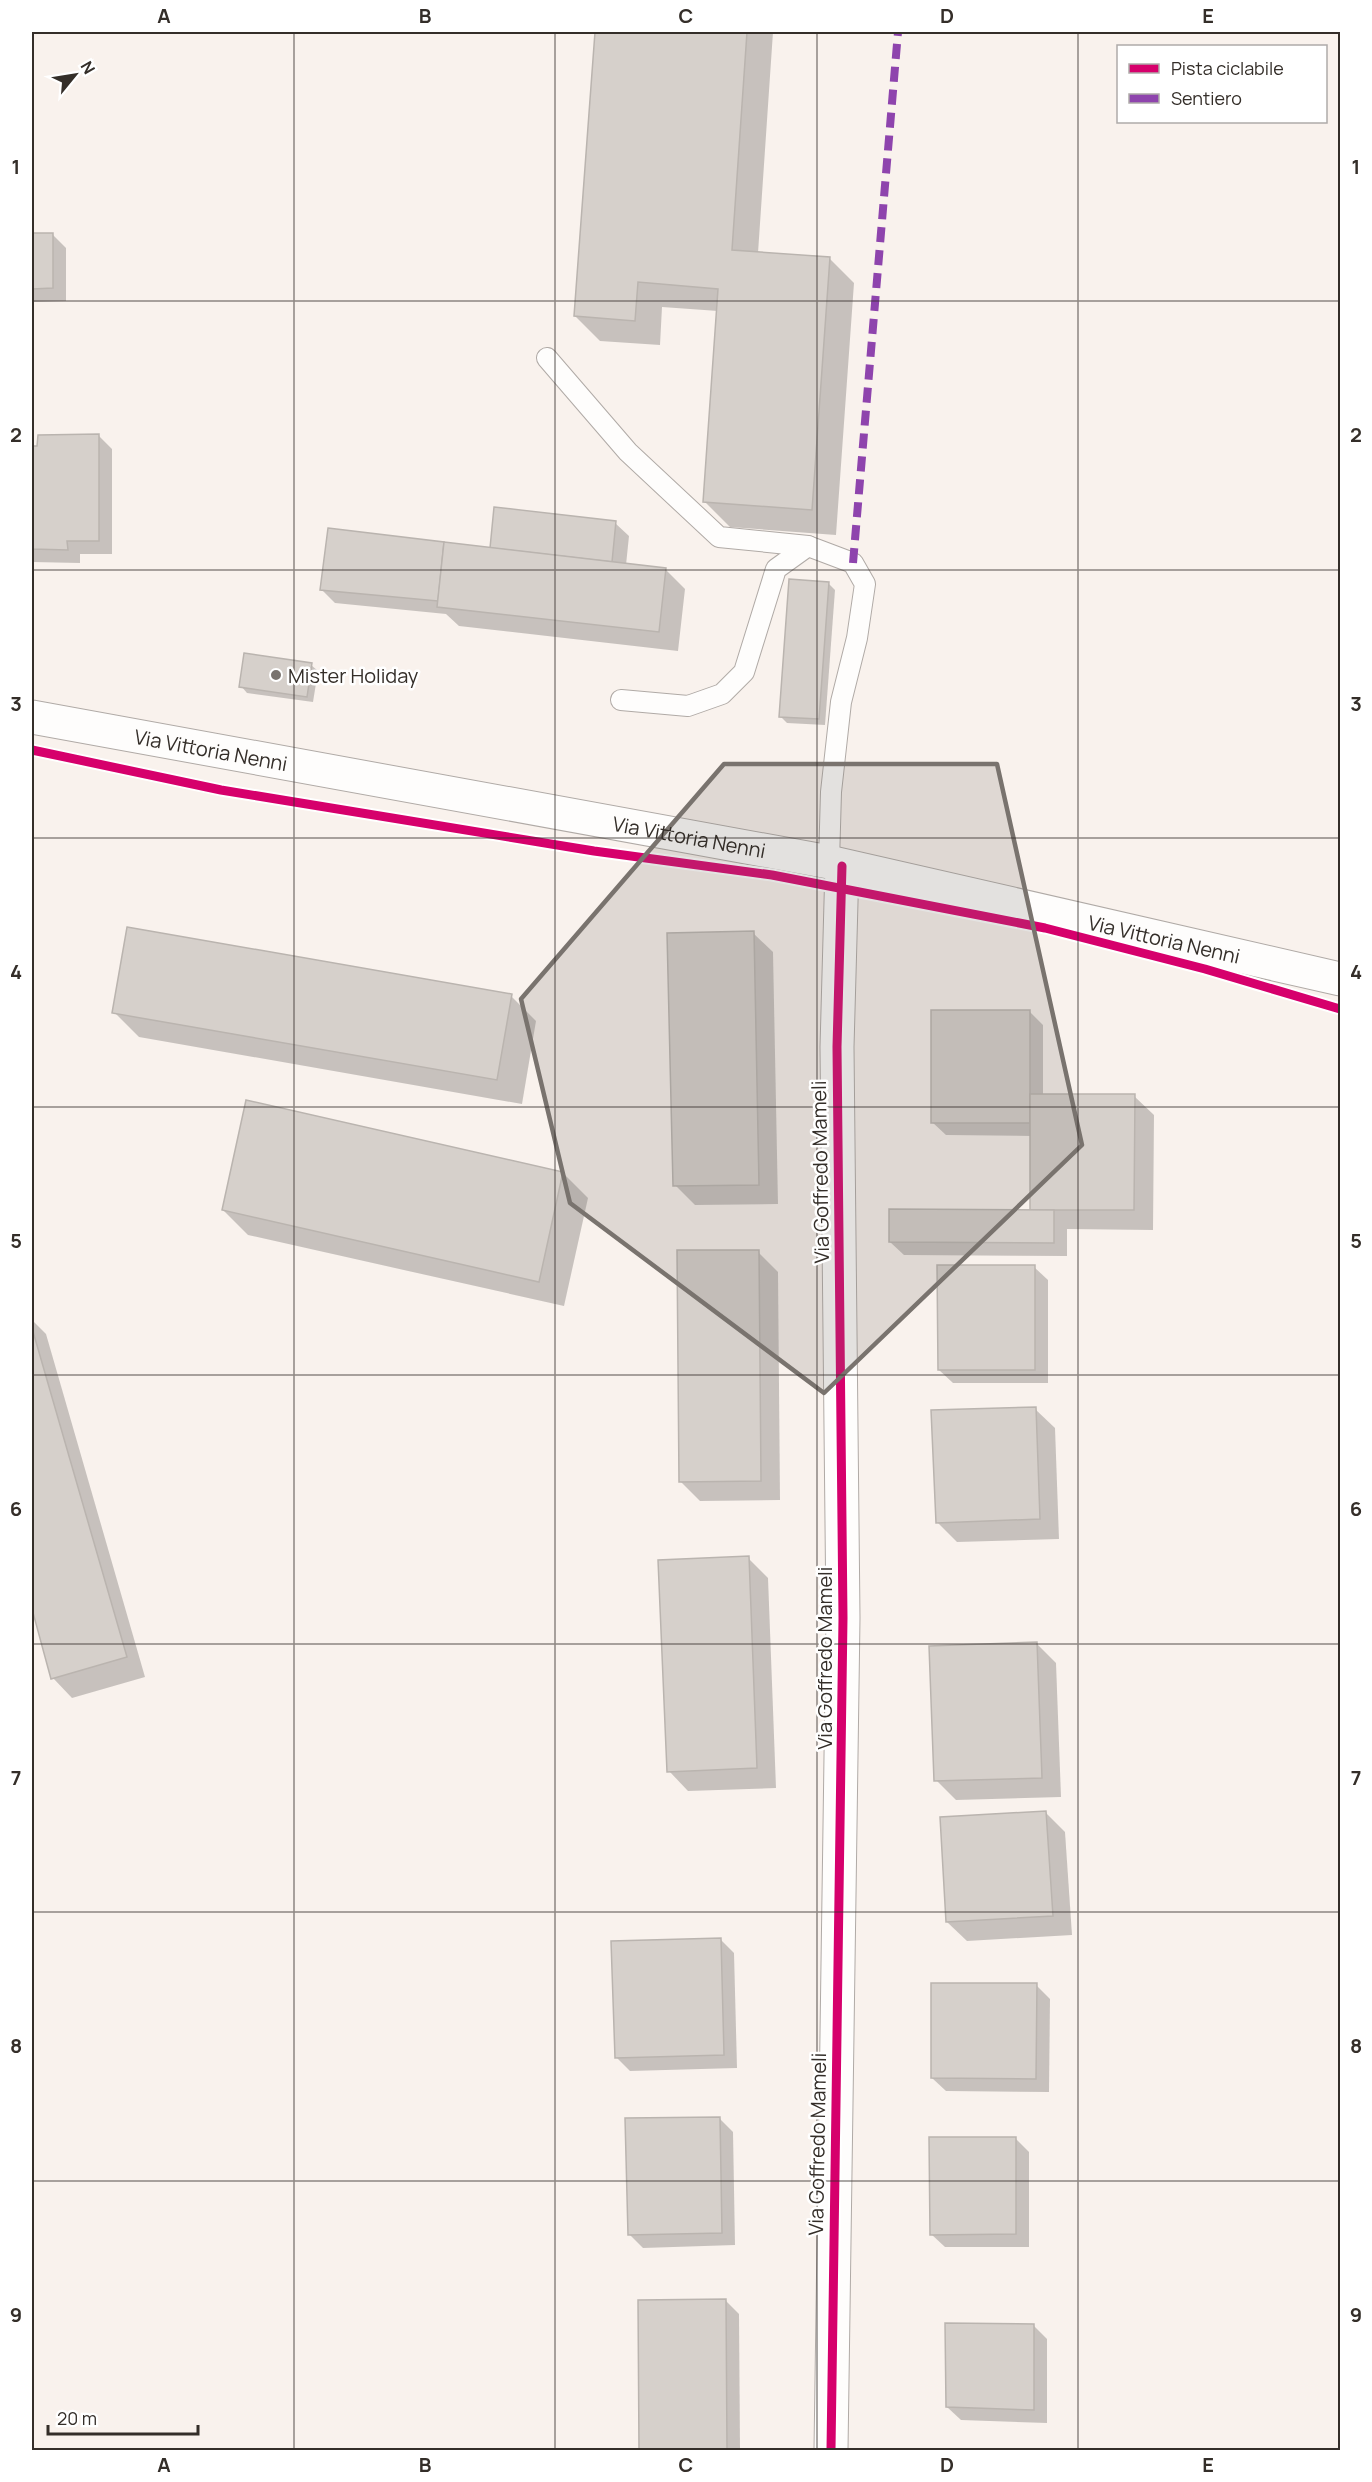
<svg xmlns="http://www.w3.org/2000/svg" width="1372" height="2482" font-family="Manrope,sans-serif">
  <rect width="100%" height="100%" fill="#f9f2ed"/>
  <!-- shadow -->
  <g fill="#0003">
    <path d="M 596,32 L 773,32 L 758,253 L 829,258 L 854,283 L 836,535 L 730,527 L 705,502 L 718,311 L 662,307 L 660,345 L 600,341 L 575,316 Z"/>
    <path d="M 32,234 L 52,234 L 66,248 L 66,301 L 32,302 Z"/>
    <path d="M 99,436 L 112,449 L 112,554 L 80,554 L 80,563 L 32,562 L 32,447 Z"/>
    <path d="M 615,523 L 629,536 L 626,565 L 665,569 L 685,589 L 678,651 L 459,626 L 446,614 L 335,603 L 322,590 Z"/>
    <path d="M 829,584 L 835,590 L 825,725 L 787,723 L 780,716 Z"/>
    <path d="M 311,665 L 318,671 L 313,702 L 247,693 L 241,686 Z"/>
    <path d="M 753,933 L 773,952 L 778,1204 L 695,1205 L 675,1185 Z"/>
    <path d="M 511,996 L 536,1021 L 522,1104 L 139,1037 L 114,1012 Z"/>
    <path d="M 1030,1012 L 1043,1025 L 1043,1095 L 1134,1096 L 1154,1115 L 1153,1230 L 1067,1229 L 1067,1256 L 904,1255 L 890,1242 L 1031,1211 L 1032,1136 L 946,1135 L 932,1122 Z"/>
    <path d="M 247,1102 L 563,1173 L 588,1198 L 564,1306 L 248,1235 L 223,1210 Z"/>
    <path d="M 758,1252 L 778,1272 L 780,1500 L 700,1501 L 680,1481 Z"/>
    <path d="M 1034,1267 L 1048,1280 L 1048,1383 L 953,1383 L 939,1370 Z"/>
    <path d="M 32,1320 L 46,1334 L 145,1677 L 72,1698 L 53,1678 L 32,1604 Z"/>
    <path d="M 1035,1409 L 1055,1428 L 1059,1539 L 957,1542 L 937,1522 Z"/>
    <path d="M 748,1558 L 768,1578 L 776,1788 L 688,1791 L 669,1771 Z"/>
    <path d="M 1036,1643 L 1056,1663 L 1061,1797 L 956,1800 L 936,1780 Z"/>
    <path d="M 1045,1812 L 1065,1832 L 1072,1935 L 967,1941 L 947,1922 Z"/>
    <path d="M 720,1939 L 734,1953 L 737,2068 L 630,2071 L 616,2057 Z"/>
    <path d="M 1036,1985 L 1050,1999 L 1049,2092 L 946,2091 L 932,2078 Z"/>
    <path d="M 719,2118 L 733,2132 L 735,2245 L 643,2248 L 629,2234 Z"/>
    <path d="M 1015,2138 L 1029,2152 L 1029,2247 L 945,2247 L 931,2234 Z"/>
    <path d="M 725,2300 L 739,2314 L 740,2450 L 641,2450 L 640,2301 Z"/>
    <path d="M 1033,2325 L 1047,2339 L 1047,2423 L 961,2420 L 947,2407 Z"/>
  </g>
  <!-- building -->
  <g fill="#d6d0cb" stroke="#bab4af" stroke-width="1.5">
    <path d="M 595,32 L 747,32 L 732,250 L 830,257 L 812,510 L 703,502 L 718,289 L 638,282 L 635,321 L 574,316 Z"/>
    <path d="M 32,233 L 53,233 L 53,288 L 32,289 Z"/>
    <path d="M 99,434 L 99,541 L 67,541 L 68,550 L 32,549 L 32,446 L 37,446 L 38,435 Z"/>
    <path d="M 494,507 L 616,521 L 612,562 L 490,548 Z"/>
    <path d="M 328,528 L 444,542 L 438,601 L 320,590 Z"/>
    <path d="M 444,542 L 666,568 L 659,632 L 437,607 Z"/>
    <path d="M 789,579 L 829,582 L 819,719 L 779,717 Z"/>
    <path d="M 244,653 L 312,663 L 307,697 L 239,687 Z"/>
    <path d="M 127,927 L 512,994 L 497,1080 L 112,1013 Z"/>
    <path d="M 754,931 L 759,1185 L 673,1186 L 667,933 Z"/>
    <rect x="931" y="1010" width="99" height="113"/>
    <path d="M 1030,1094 L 1135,1094 L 1134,1210 L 1030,1210 Z"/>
    <path d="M 246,1100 L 563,1172 L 539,1282 L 222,1210 Z"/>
    <path d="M 889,1209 L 1054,1210 L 1054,1243 L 889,1242 Z"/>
    <path d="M 677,1250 L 759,1250 L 761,1481 L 679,1482 Z"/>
    <path d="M 937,1265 L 1035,1265 L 1035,1370 L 938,1370 Z"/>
    <path d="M 32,1328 L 127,1657 L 51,1679 L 32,1609 Z"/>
    <path d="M 1036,1407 L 1040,1519 L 936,1523 L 931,1410 Z"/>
    <path d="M 749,1556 L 757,1768 L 667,1772 L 658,1560 Z"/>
    <path d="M 1037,1642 L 1042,1778 L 934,1781 L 929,1646 Z"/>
    <path d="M 1046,1811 L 1053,1916 L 946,1922 L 940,1817 Z"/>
    <path d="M 721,1938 L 724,2055 L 615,2058 L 611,1941 Z"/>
    <path d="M 931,1983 L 1037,1983 L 1036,2079 L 931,2078 Z"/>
    <path d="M 720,2117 L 722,2233 L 628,2235 L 625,2118 Z"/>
    <path d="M 929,2137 L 1016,2137 L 1016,2234 L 930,2235 Z"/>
    <path d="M 726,2299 L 727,2450 L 639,2450 L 638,2300 Z"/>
    <path d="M 945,2323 L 1034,2324 L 1034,2410 L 946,2407 Z"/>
  </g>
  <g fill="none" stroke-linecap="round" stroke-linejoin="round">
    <!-- service casing -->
    <g stroke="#b0aaa6" stroke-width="22">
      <g id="service">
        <path d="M 547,358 L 628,452 L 719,537 L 808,546"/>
        <path d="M 621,700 L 688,706 L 722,694 L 744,672 L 776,569 L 808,546 L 853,563 L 865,584 L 857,638 L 841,702 L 831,792 L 829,862"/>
      </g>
    </g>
    <!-- minor casing -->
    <g stroke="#b0aaa6" stroke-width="35">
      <g id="minor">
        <path id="s1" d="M 32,717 L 829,862 L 1340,979"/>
        <path d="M 831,2450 L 843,1618 L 837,1047 L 842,866"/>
      </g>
    </g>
    <!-- service -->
    <use href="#service" stroke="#fefdfc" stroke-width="20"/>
    <!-- minor -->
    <use href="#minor" stroke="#fefdfc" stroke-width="33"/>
    <!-- quiet -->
    <path stroke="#8e44ad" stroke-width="8" stroke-dasharray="15 8" stroke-linecap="butt" d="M 853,563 L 898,32"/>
    <!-- cycleway casing -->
    <g stroke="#fff" stroke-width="13">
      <g id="cycleway">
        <path d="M 32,750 L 221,790 L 594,851 L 772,875 L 1045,928 L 1205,969 L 1340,1009"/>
        <path d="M 831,2450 L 843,1618 L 837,1047 L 842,866"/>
      </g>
    </g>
    <!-- cycleway -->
    <use href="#cycleway" stroke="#d6006c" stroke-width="9"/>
  </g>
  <!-- marked area -->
  <path fill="#79736e" fill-opacity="0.2" stroke="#79736e" stroke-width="4.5" stroke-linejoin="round" d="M 724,764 L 997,764 L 1082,1145 L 824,1393 L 570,1203 L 521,999 Z"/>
  <!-- grid -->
  <path fill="none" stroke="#342e29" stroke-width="1.5" stroke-opacity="0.55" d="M 294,32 L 294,2450M 555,32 L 555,2450M 817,32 L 817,2450M 1078,32 L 1078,2450M 32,301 L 1340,301M 32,570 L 1340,570M 32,838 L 1340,838M 32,1107 L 1340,1107M 32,1375 L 1340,1375M 32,1644 L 1340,1644M 32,1912 L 1340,1912M 32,2181 L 1340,2181"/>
  <!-- markers -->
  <circle fill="#79736e" stroke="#fff" stroke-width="2" cx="276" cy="675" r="6"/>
  <g text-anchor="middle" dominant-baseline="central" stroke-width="5" stroke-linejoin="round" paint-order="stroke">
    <!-- poi labels -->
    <g font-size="20" fill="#342e29" stroke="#fff" text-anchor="start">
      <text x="288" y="675">Mister Holiday</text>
    </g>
    <!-- street labels -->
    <g font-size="20" fill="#342e29" stroke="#fff">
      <text stroke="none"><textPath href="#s1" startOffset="182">Via Vittoria Nenni</textPath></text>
      <text stroke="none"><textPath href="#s1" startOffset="668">Via Vittoria Nenni</textPath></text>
      <text stroke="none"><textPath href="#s1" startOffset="1154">Via Vittoria Nenni</textPath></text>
      <text transform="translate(820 1172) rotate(-91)">Via Goffredo Mameli</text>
      <text transform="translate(824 1658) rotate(-90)">Via Goffredo Mameli</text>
      <text transform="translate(817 2144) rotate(-89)">Via Goffredo Mameli</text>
    </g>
  </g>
  <!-- border -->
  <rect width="1372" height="2482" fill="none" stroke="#ffffff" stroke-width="66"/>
  <!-- legend -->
  <rect x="1117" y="45" width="210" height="78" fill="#ffffff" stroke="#aeaba9" stroke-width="1.5"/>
  <rect x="1129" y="64" width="30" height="9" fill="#d6006c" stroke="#aeaba9" stroke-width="1.5"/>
  <text x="1171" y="75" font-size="18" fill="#342e29">Pista ciclabile</text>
  <rect x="1129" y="94" width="30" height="9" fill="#8e44ad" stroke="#aeaba9" stroke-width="1.5"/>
  <text x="1171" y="105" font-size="18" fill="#342e29">Sentiero</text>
  <!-- north arrow -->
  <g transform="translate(75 75) rotate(60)" stroke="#ffffff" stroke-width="4.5" paint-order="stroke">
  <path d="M0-4.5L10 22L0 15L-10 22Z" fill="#342e29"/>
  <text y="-9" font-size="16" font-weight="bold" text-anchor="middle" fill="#342e29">N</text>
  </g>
  <!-- scale -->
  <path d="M48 2425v9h150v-9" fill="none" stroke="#342e29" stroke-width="3"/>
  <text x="57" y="2425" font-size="18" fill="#342e29" stroke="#ffffff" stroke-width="4.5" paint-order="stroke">20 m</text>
  <rect x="33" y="33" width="1306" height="2416" fill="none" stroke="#342e29" stroke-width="2"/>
  <g font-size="20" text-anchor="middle" font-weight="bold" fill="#342e29">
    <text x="164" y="23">A</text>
    <text x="425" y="23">B</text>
    <text x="686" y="23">C</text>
    <text x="947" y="23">D</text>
    <text x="1208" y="23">E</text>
    <text x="16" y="174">1</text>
    <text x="1356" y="174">1</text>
    <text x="16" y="442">2</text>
    <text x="1356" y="442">2</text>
    <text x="16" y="711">3</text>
    <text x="1356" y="711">3</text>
    <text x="16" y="979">4</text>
    <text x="1356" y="979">4</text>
    <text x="16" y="1248">5</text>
    <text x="1356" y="1248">5</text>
    <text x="16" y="1516">6</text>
    <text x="1356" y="1516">6</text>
    <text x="16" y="1785">7</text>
    <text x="1356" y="1785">7</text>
    <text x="16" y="2053">8</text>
    <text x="1356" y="2053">8</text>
    <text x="16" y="2322">9</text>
    <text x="1356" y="2322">9</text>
    <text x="164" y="2472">A</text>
    <text x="425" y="2472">B</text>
    <text x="686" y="2472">C</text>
    <text x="947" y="2472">D</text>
    <text x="1208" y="2472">E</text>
  </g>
</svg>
